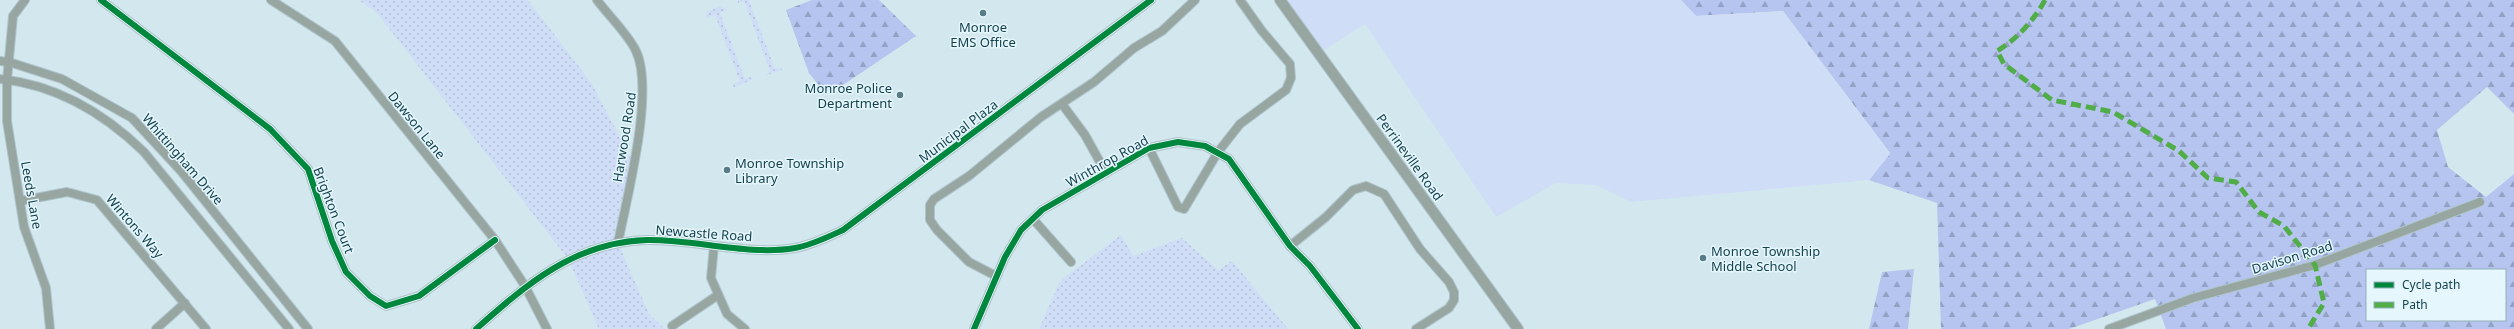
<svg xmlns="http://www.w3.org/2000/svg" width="2514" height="329" font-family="'Noto Sans',sans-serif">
  <defs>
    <pattern id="grass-dots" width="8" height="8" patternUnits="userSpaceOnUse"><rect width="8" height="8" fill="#d0ddf6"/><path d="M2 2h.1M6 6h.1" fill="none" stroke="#b2bfd5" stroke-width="1.8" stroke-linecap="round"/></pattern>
    <pattern id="forest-firs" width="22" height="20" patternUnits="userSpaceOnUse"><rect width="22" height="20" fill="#b6c5ef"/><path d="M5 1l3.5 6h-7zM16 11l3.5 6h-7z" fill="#93a2c4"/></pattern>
  </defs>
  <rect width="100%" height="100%" fill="#d3e8ee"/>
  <!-- grass -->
  <g fill="url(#grass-dots)">
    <path d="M 359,0 L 528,0 L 592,84 L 633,162 L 618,243 L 649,314 L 665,329 L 599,329 L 568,259 L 377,13 Z"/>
    <path d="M 738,0 L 749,0 L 775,69 L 782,67 L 782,70 L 764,76 L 770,71 L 744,1 L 738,3 Z"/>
    <path d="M 720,6 L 728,10 L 720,13 L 745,79 L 751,77 L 753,79 L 734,88 L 733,84 L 740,82 L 715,15 L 707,18 L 706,15 L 709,11 Z"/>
    <path d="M 1121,235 L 1133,256 L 1182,238 L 1218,270 L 1232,261 L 1288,329 L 1039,329 L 1060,281 Z"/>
  </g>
  <!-- forest -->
  <g fill="url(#forest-firs)" fill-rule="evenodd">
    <path d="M 812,0 L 879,0 L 916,36 L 840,87 L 824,92 L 809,73 L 786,10 Z"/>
    <path d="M 1681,0 L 2514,0 L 2514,114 L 2487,87 L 2437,130 L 2448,167 L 2486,197 L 2514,174 L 2514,329 L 2166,329 L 2155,299 L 2069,329 L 1941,329 L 1937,203 L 1869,180 L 1890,153 L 1783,11 L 1696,16 ZM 2367,270 L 2505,270 L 2505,320 L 2367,320 Z"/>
    <path d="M 1914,269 L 1908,329 L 1869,329 L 1882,272 Z"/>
  </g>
  <!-- park -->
  <path fill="#d0ddf6" d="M 1280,0 L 1681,0 L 1696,16 L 1783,11 L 1890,154 L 1869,180 L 1631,202 L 1596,185 L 1556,183 L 1496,217 L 1365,24 L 1321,52 Z"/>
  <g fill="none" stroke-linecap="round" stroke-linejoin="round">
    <!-- minor casing -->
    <g stroke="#afc5cc" stroke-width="10">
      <g id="minor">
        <path d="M 25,0 L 13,16 L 7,80 L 7,121 L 24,227 L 46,288 L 50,329"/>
        <path d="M 101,0 L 270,129 L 308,169 L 332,241 L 346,272 L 370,296 L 386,306 L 419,296 L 495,240"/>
        <path d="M 271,0 L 335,41 L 495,240 L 525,286 L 547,329"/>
        <path d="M 597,0 C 608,15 628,34 636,51 C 655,91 627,197 618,243"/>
        <path d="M 0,61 L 9,62 L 62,79 L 132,118 L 181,171 L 308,329"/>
        <path d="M 0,79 C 57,85 104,113 144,152 L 289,329"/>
        <path d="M 1062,104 L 1085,135 L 1106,173"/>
        <path d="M 1149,148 L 1178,207 L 1184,209 L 1218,152 L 1240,124 L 1286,90 L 1291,78 L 1290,64 L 1262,31 L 1240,0"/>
        <path d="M 20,201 L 67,192 L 97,200 L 206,329"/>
        <path d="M 1033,219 L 1071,262"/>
        <path d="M 714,246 L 711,278 L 727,314 L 745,329"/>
        <path d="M 1290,246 L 1326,217 L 1353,190 L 1366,186 L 1384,194 L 1420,249 L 1449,282 L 1454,292 L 1454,300 L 1449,308 L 1416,329"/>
        <path d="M 996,276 L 969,262 L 937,230 L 930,220 L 930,205 L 934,199 L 969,176 L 1041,117 L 1094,82 L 1134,48 L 1162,31 L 1195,0"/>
        <path d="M 672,326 L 718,295"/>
        <path d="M 156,329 L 185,303"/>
        <path d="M 476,329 C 527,284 575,242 647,240 C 694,239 748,256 795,248 C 812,245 828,237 843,230 L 1151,0"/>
        <path d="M 974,329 L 1005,257 L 1021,230 L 1042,210 L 1149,148 L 1178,142 L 1205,146 L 1229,159 L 1290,246 L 1310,266 L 1358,329"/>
        <path d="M 2109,329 L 2193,298 L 2315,265 L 2480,202"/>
      </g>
    </g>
    <!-- tertiary casing -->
    <g stroke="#afc5cc" stroke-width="12">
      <path id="tertiary" d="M 1280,0 L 1518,329"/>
    </g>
    <!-- minor -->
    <use href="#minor" stroke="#98a6a2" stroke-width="8"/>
    <!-- tertiary -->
    <use href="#tertiary" stroke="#98a6a2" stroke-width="10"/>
    <!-- quiet -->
    <path stroke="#51ad48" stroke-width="5" stroke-dasharray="10 5" stroke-linecap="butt" d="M 2045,0 C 2035,19 2016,40 1997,51 L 2004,64 L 2052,100 L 2113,112 L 2179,151 L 2208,178 L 2236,182 L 2259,212 L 2284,226 L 2315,265 L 2324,303 L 2308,329"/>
    <!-- cycleway casing -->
    <g stroke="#e5f7fd" stroke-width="8">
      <g id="cycleway">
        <path d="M 101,0 L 270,129 L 308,169 L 332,241 L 346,272 L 370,296 L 386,306 L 419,296 L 495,240"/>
        <path d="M 476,329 C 527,284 575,242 647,240 C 694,239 748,256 795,248 C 812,245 828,237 843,230 L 1151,0"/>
        <path d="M 974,329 L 1005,257 L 1021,230 L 1042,210 L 1149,148 L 1178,142 L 1205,146 L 1229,159 L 1290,246 L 1310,266 L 1358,329"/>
      </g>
    </g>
    <!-- cycleway -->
    <use href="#cycleway" stroke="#00873e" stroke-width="6"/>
  </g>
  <!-- markers -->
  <g fill="#587c86" stroke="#e5f7fd" stroke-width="1.5">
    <circle cx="983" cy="13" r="4"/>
    <circle cx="900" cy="95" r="4"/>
    <circle cx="727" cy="170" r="4"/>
    <circle cx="1703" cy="258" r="4"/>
  </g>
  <g text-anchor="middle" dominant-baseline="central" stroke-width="3" stroke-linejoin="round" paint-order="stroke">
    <!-- poi labels -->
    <g font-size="13" fill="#15424e" stroke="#e5f7fd" text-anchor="start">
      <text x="983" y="27" text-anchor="middle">Monroe<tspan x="983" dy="15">EMS Office</tspan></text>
      <text x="892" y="88" text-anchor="end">Monroe Police<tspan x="892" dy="15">Department</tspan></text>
      <text x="735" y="163">Monroe Township<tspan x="735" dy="15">Library</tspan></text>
      <text x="1711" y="251">Monroe Township<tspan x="1711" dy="15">Middle School</tspan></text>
    </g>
    <!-- street labels -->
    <g font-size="13" fill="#15424e" stroke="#e5f7fd">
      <text transform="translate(417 125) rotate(51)">Dawson Lane</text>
      <text transform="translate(958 131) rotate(-37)">Municipal Plaza</text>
      <text transform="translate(624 137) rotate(-81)">Harwood Road</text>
      <text transform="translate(1410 157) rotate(54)">Perrineville Road</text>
      <text transform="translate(183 159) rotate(49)">Whittingham Drive</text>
      <text transform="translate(1107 161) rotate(-29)">Winthrop Road</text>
      <text transform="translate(32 195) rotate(80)">Leeds Lane</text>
      <text transform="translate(334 210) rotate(69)">Brighton Court</text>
      <text transform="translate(135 226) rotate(49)">Wintons Way</text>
      <text transform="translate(704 233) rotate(4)">Newcastle Road</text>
      <text transform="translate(2292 257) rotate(-17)">Davison Road</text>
    </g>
  </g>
  <!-- legend -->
  <rect x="2366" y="269" width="140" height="52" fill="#e5f7fd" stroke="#92afb7"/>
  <rect x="2374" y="282" width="20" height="6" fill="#00873e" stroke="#92afb7"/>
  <text x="2402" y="289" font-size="12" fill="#15424e">Cycle path</text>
  <rect x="2374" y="302" width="20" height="6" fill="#51ad48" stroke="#92afb7"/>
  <text x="2402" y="309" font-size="12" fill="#15424e">Path</text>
</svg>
